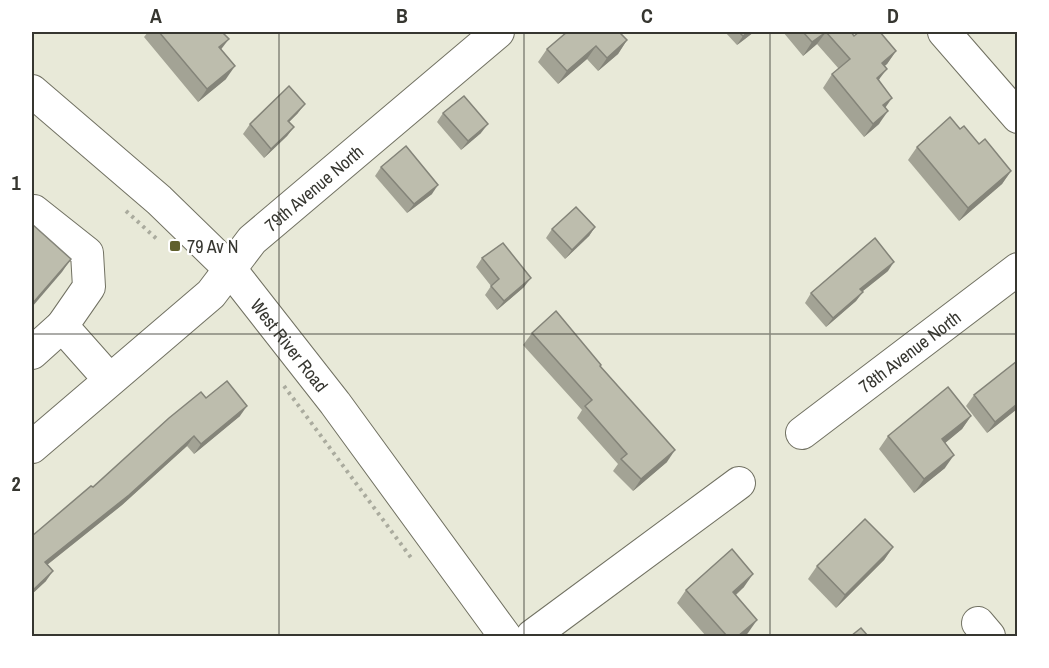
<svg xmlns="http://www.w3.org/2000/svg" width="1049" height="668" font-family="'Archivo Narrow',sans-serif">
  <rect width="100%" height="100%" fill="#e8e9d8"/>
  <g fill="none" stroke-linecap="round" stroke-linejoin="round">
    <!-- minor casing -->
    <g stroke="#717162" stroke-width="34">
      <g id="minor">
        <path d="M 944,32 L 1018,117"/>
        <path id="s1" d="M 32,91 L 159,200 L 230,269 L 335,403 L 505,636"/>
        <path d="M 32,211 L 34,211 L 87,253 L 89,287 L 62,326 L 109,379"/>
        <path d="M 32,353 L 62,326"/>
        <path id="s2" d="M 802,433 L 1018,269"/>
        <path id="s3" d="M 32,447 L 211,294 L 252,240 L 498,32"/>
        <path d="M 978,623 L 989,636"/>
        <path d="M 532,636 L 739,483"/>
      </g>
    </g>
    <!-- path -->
    <g stroke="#aaab9e" stroke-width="4" stroke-dasharray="3 4.5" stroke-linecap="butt">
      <path d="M 126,211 L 158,240"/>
      <path d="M 284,386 L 412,559"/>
    </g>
    <!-- minor -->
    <use href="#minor" stroke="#fff" stroke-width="32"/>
  </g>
  <!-- wall -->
  <g fill="#a3a395">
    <path d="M 148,32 L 222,32 L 221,50 L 226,79 L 198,102 L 144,37 Z"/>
    <path d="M 620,32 L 627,40 L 618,54 L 598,71 L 587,59 L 558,84 L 538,62 L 547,49 Z"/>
    <path d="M 725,32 L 754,32 L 737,45 Z"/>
    <path d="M 783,32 L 851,32 L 854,36 L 896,51 L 887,64 L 884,66 L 879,80 L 885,108 L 879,124 L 864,137 L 823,88 L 832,74 L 839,69 L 817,44 L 803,56 Z"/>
    <path d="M 298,113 L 289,122 L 294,127 L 287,136 L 264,158 L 243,134 L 250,124 Z"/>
    <path d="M 443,113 L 481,133 L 461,150 L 437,122 Z"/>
    <path d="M 960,129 L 979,144 L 1011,171 L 1002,184 L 959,221 L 908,160 L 917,147 Z"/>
    <path d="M 381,167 L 432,194 L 407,213 L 375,176 Z"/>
    <path d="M 595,227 L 589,236 L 565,259 L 546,238 L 552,229 Z"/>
    <path d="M 482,258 L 524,287 L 497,310 L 485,295 L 491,286 L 476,267 Z"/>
    <path d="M 888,271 L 863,291 L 856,301 L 826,327 L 805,303 L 811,293 Z"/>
    <path d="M 532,333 L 600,367 L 667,462 L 633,491 L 613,471 L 618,464 L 577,418 L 582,410 L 523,345 Z"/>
    <path d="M 1017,361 L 1017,409 L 987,433 L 966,406 L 974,395 Z"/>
    <path d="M 206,398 L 240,416 L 194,454 L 187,446 L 122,505 L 47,565 L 46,581 L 32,594 L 32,536 Z"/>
    <path d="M 971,416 L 962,429 L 945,443 L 945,468 L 914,493 L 879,449 L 888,436 Z"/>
    <path d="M 893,547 L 884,560 L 836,608 L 808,579 L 817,566 Z"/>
    <path d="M 744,587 L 736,595 L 748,633 L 744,636 L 706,636 L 677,603 L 686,590 Z"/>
  </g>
  <!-- shaded-wall -->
  <g fill="#848479">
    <path d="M 748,32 L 754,32 L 737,45 L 743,36 Z"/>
    <path d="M 826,32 L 817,44 L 803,56 L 812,42 Z"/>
    <path d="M 229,39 L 219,52 L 219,47 Z"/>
    <path d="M 627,40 L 618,54 L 598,71 L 607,58 Z"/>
    <path d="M 596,46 L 587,59 L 558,84 L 567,71 Z"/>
    <path d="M 896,51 L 887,64 L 873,76 L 882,63 Z"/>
    <path d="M 235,66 L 226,79 L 198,102 L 207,89 Z"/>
    <path d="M 887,69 L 877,82 L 877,78 Z"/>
    <path d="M 892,98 L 883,111 L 883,105 Z"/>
    <path d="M 305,104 L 298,113 L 281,130 L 288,121 Z"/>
    <path d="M 888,111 L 879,124 L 864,137 L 873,124 Z"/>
    <path d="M 488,124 L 481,133 L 461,150 L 468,141 Z"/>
    <path d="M 294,127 L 287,136 L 264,158 L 271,149 Z"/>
    <path d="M 1011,171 L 1002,184 L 959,221 L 968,208 Z"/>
    <path d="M 438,185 L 432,194 L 407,213 L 414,204 Z"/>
    <path d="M 595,227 L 589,236 L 565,259 L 572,250 Z"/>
    <path d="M 71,259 L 62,272 L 32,307 L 32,304 Z"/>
    <path d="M 894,262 L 888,271 L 854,298 L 860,289 Z"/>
    <path d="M 531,278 L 524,287 L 497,310 L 504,301 Z"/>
    <path d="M 863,292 L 856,301 L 826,327 L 833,318 Z"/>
    <path d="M 1017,404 L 1017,409 L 987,433 L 995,422 Z"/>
    <path d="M 247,406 L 240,416 L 194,454 L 201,444 Z"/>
    <path d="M 971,416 L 962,429 L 933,453 L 942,439 Z"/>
    <path d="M 194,436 L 187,446 L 122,505 L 38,572 L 45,562 Z"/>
    <path d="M 675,450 L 667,462 L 633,491 L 641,479 Z"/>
    <path d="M 954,455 L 945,468 L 914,493 L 924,479 Z"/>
    <path d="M 893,547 L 884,560 L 836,608 L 845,595 Z"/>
    <path d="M 53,571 L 46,581 L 32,594 L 32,591 Z"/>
    <path d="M 753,574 L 744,587 L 724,605 L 733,592 Z"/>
    <path d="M 757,620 L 748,633 L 744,636 L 738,636 Z"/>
  </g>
  <!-- building -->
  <g fill="#bdbdad" stroke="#848479" stroke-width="1.5">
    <path d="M 159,32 L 222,32 L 229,39 L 219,47 L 235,66 L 207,89 Z"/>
    <path d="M 567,32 L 619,32 L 627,40 L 607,58 L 596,46 L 567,71 L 547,49 Z"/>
    <path d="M 739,32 L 748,32 L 743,36 Z"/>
    <path d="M 803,32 L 826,32 L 812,42 Z"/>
    <path d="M 826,32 L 851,32 L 854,36 L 859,32 L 880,32 L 896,51 L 882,63 L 887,69 L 877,78 L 892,98 L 883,105 L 888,111 L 873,124 L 832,74 L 850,59 Z"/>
    <path d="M 289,86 L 305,104 L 288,121 L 294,127 L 271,149 L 250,124 Z"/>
    <path d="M 464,96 L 488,124 L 468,141 L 443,113 Z"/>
    <path d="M 950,117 L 960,129 L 964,126 L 979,144 L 985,139 L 1011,171 L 968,208 L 917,147 Z"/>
    <path d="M 406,146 L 438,185 L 414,204 L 381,167 Z"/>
    <path d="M 576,207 L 595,227 L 572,250 L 552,229 Z"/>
    <path d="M 32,224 L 71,259 L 32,304 Z"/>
    <path d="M 875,238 L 894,262 L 860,289 L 863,292 L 833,318 L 811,293 Z"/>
    <path d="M 503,243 L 531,278 L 504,301 L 491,286 L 499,279 L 482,258 Z"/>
    <path d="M 556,311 L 601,365 L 600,366 L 675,450 L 641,479 L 621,459 L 627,454 L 585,406 L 592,400 L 532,333 Z"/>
    <path d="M 1017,361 L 1017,404 L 995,422 L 974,395 Z"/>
    <path d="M 227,381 L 247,406 L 201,444 L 194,436 L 129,495 L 45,562 L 53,571 L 32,591 L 32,536 L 91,486 L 93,487 L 169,418 L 201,392 L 206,398 Z"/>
    <path d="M 948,387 L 971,416 L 942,439 L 954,455 L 924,479 L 888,436 Z"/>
    <path d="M 865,519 L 893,547 L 845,595 L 817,566 Z"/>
    <path d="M 732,549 L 753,574 L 733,592 L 757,620 L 738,636 L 727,636 L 686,590 Z"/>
    <path d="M 861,628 L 868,636 L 851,636 Z"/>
  </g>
  <!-- grid -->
  <path fill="none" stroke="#363630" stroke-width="1.5" stroke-opacity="0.55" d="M 279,32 L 279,636M 524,32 L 524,636M 770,32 L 770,636M 32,334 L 1018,334"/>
  <!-- markers -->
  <rect fill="#60602d" stroke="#fff" stroke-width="2" x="169" y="240" width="12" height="12" rx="3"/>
  <g text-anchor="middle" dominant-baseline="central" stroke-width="4.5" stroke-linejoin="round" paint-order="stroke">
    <!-- street labels -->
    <g font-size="18" fill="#363630" stroke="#fff">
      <text stroke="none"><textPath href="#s3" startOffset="384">79th Avenue North</textPath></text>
      <text stroke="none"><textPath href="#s1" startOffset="363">West River Road</textPath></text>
      <text stroke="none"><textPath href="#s2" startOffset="135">78th Avenue North</textPath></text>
    </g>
    <!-- poi labels -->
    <g font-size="18" fill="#363630" stroke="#fff" text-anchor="start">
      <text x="187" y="246">79 Av N</text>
    </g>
  </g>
  <!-- border -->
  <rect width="1049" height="668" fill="none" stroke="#ffffff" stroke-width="66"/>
  <rect x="33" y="33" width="983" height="602" fill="none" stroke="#363630" stroke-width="2"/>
  <g font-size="20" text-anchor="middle" font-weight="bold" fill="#363630">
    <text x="156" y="23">A</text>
    <text x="402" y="23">B</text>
    <text x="647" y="23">C</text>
    <text x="893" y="23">D</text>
    <text x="16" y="190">1</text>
    <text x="16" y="491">2</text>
  </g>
</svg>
